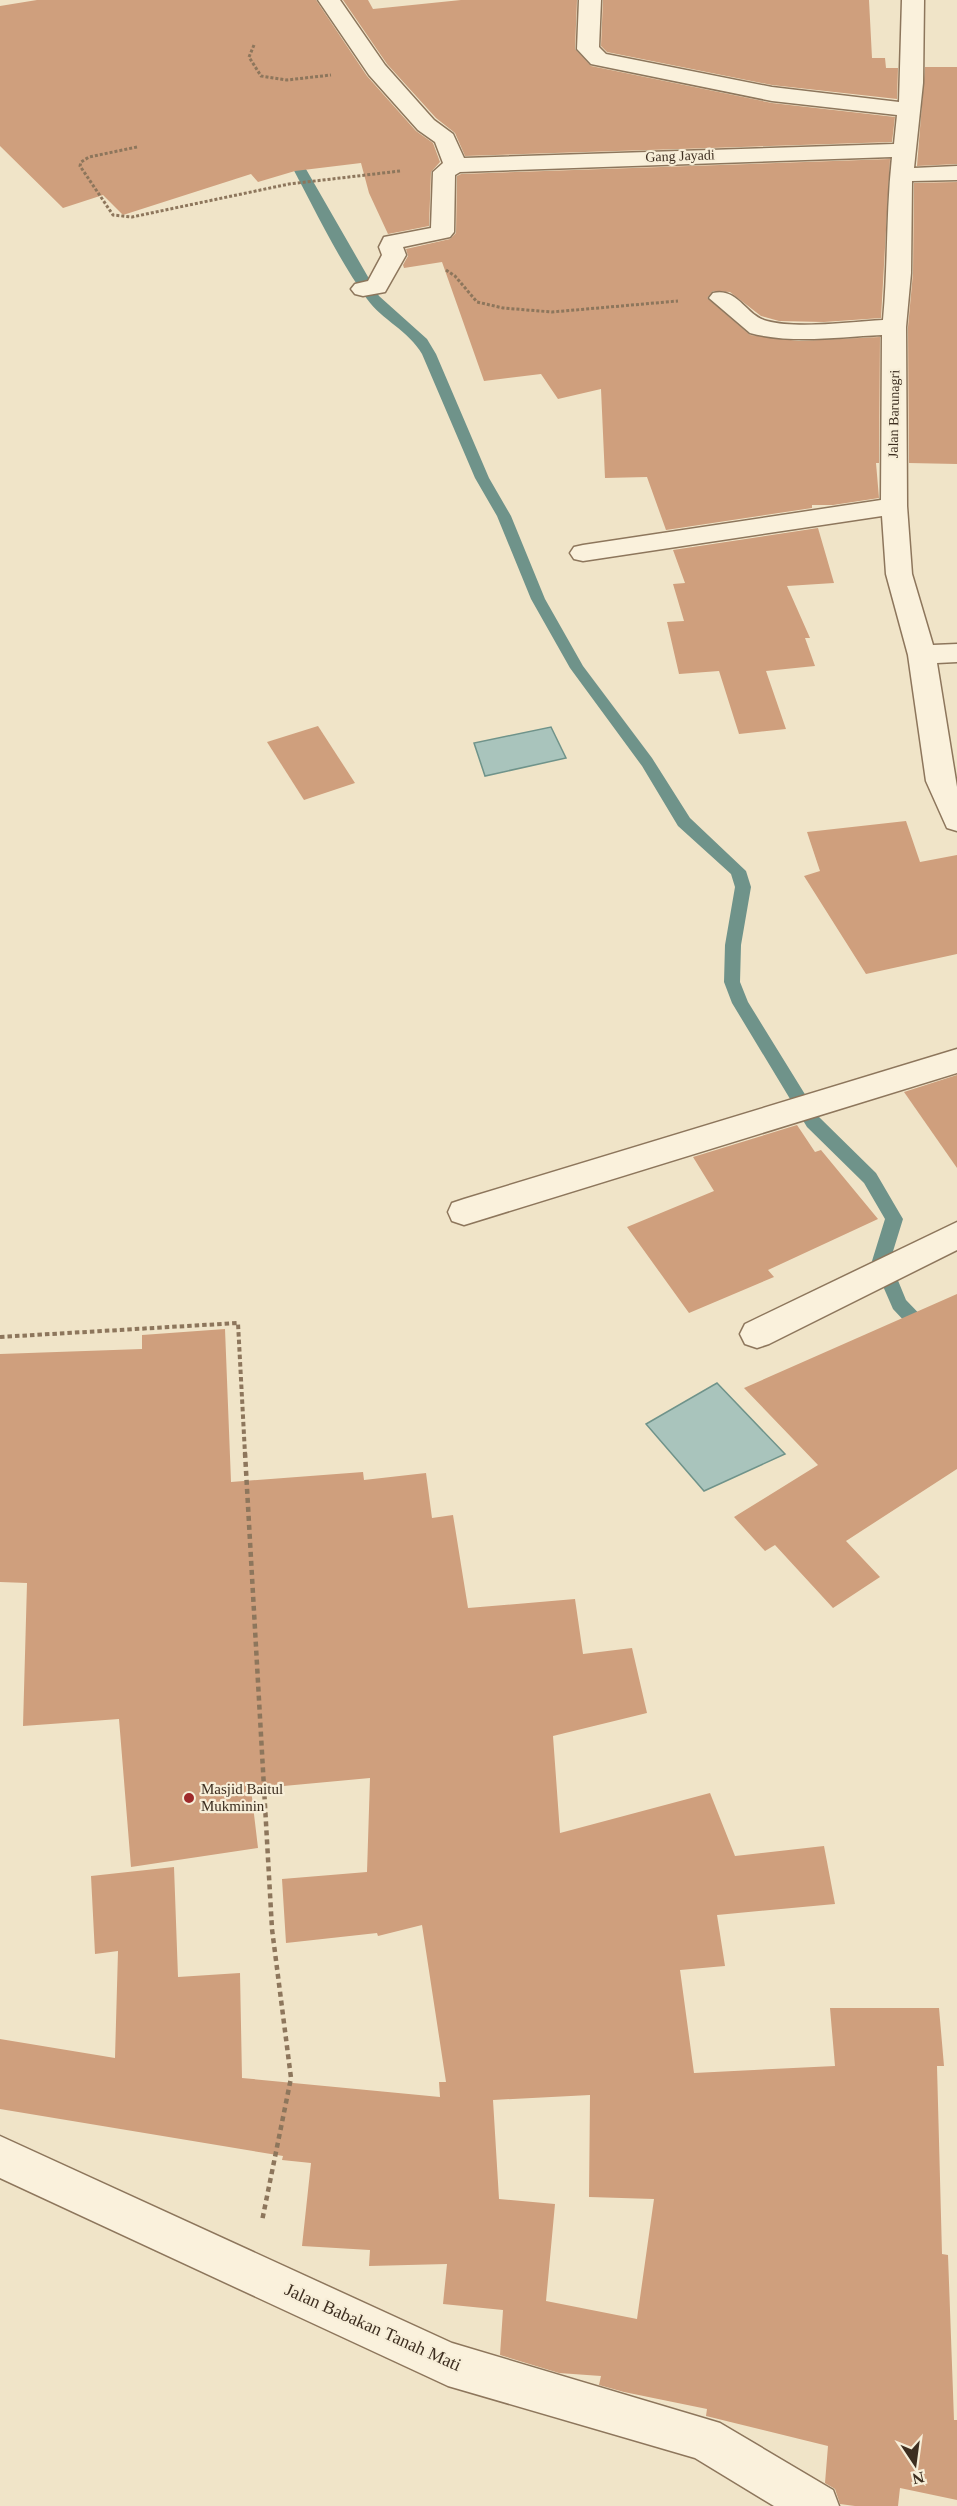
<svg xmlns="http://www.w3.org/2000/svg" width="957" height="2506" font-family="'Times New Roman',serif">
  <rect width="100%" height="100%" fill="#f0e4c8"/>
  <!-- water -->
  <g fill="#a9c4bc" stroke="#6f938a" stroke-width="1.5">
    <path d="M 551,727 L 566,758 L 485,776 L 474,743 Z"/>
    <path d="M 717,1383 L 785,1454 L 704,1491 L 646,1424 Z"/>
  </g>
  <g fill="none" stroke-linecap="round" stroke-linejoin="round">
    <!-- stream -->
    <path fill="#6f938a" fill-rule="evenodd" d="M 289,146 L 295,150 L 379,296 L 427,339 L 436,354 L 489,478 L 511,516 L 545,599 L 583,666 L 652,758 L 690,818 L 746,871 L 751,887 L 741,945 L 740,982 L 748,1002 L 819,1117 L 876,1173 L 900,1214 L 903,1219 L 890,1261 L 906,1300 L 957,1353 L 957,1373 L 950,1370 L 893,1309 L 872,1261 L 885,1219 L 864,1183 L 807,1127 L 732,1003 L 724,982 L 725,945 L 735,887 L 731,874 L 678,826 L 642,766 L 570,668 L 531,599 L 497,516 L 475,478 L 422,354 C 409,331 382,320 367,299 C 334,253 310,199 283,150 Z"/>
  </g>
  <!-- building -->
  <g fill="#cf9f7d" fill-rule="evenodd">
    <path d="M 37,0 L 316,0 L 367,76 L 416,131 L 433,143 L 440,162 L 431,172 L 429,226 L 388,234 L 369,193 L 361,163 L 295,171 L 258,182 L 251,174 L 123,215 L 103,195 L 63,208 L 0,146 L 0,6 Z"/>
    <path d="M 343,0 L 368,0 L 373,9 L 461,0 L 577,0 L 575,49 L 591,66 L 772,103 L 895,117 L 892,142 L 465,156 L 455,133 L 436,118 L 387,64 Z"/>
    <path d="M 603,0 L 869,0 L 872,58 L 885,58 L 886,68 L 898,68 L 897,99 L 772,85 L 607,52 L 601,46 Z"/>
    <path d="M 925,67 L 957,67 L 957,164 L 917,166 Z"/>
    <path d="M 890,159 L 881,318 L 824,322 L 779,321 L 761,316 L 730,292 L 713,291 L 707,298 L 750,335 L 799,341 L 880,337 L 879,463 L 876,463 L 879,498 L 833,505 L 812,505 L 812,508 L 666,530 L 647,477 L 605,478 L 601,389 L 558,399 L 541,374 L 484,381 L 442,262 L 404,268 L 403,265 L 408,256 L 406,249 L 450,239 L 456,233 L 457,176 L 461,174 Z"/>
    <path d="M 957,182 L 957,464 L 909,463 L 908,327 L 913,273 L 914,183 Z"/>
    <path d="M 818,528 L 834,583 L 787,586 L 810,638 L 805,638 L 815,666 L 766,671 L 786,729 L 739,734 L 719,671 L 679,674 L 667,622 L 684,621 L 673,584 L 685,583 L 673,550 Z"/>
    <path d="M 318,726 L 355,783 L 304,800 L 267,742 Z"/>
    <path d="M 906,821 L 920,862 L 957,855 L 957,954 L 866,974 L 804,876 L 820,871 L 807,832 Z"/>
    <path d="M 957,1075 L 957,1168 L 904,1092 Z"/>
    <path d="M 797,1125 L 815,1152 L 821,1150 L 878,1219 L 768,1270 L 774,1277 L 689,1313 L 627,1227 L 714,1191 L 693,1157 Z"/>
    <path d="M 957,1294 L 957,1469 L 846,1541 L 880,1577 L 833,1608 L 775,1545 L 765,1551 L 734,1517 L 818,1465 L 744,1388 Z"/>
    <path d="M 225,1329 L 231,1482 L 363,1472 L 364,1480 L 426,1473 L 432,1518 L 453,1515 L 468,1608 L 575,1599 L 583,1654 L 632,1648 L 647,1713 L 553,1736 L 560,1833 L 710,1793 L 735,1856 L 824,1846 L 835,1904 L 717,1915 L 725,1966 L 680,1970 L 694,2073 L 835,2066 L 830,2008 L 939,2008 L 944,2066 L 937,2066 L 942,2254 L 948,2255 L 954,2420 L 957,2420 L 957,2500 L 900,2488 L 898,2506 L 855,2506 L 840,2504 L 835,2489 L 825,2483 L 828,2446 L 706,2416 L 707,2409 L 624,2392 L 599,2385 L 601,2376 L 559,2373 L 500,2355 L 503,2310 L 443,2304 L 447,2264 L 369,2266 L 370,2250 L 302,2246 L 311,2163 L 282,2160 L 283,2156 L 0,2109 L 0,2039 L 115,2058 L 118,1951 L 95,1954 L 91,1876 L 174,1867 L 178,1977 L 240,1973 L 242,2078 L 440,2097 L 439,2082 L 446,2082 L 422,1925 L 378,1936 L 377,1933 L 286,1943 L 282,1879 L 367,1872 L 370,1778 L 251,1789 L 258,1848 L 131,1867 L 119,1719 L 23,1726 L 27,1583 L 0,1582 L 0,1354 L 142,1349 L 142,1335 ZM 590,2095 L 589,2197 L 654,2199 L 637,2319 L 546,2301 L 555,2204 L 499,2199 L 493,2100 Z"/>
  </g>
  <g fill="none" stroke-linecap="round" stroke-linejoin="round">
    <!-- street casing -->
    <g stroke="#8d765c" stroke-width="3">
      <g id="street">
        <path d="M 318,0 L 340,0 L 385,65 L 434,120 L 453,134 L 464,158 L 894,144 L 897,115 L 772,101 L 591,64 L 577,49 L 579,0 L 601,0 L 599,47 L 606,54 L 772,87 L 899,102 L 902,0 L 924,0 L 923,83 L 914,168 L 957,166 L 957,180 L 912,181 L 911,273 L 906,327 L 907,506 L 912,574 L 933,645 L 957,644 L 957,662 L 937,663 L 957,787 L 957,831 L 947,828 L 926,781 L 908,655 L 886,574 L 882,516 L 583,561 L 574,559 L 570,553 L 574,547 L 583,545 L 881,500 L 882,335 C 839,337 792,344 750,333 L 709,298 L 713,293 C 738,287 746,316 767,321 C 796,329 851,322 883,320 C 888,266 886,211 892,157 L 460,172 L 455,175 L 454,232 L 450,237 L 403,247 L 406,255 L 385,292 L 363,296 L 355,294 L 351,289 L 355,284 L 368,281 L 382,255 L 379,247 L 384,237 L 431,228 L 433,172 L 443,163 L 435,142 L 418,130 L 369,75 Z"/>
        <path d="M 957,1049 L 957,1073 L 464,1225 L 452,1221 L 448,1212 L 452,1203 L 464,1199 Z"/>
        <path d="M 957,1222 L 957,1250 L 769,1344 L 757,1348 L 745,1344 L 740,1334 L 745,1324 Z"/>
        <path d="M 0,2136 L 452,2343 L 720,2423 L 833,2490 L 839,2506 L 774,2506 L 695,2458 L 448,2386 L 0,2178 Z"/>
      </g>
    </g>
    <!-- path-far2 -->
    <g stroke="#8d765c" stroke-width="3" stroke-dasharray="3 2" stroke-linecap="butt">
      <path d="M 254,45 L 249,57 L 261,76 L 287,80 L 331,75"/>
      <path d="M 137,147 L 89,157 L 81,162 L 80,166 L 113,215 L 132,217 L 289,184 L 400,171"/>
      <path d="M 446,270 L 455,276 L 477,302 L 503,308 L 552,312 L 678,301"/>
    </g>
    <!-- path-far1 -->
    <path stroke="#8d765c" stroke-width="4" stroke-dasharray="4.5 3" stroke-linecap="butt" d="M 0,1337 L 238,1323 L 245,1454"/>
    <!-- path -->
    <path stroke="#8d765c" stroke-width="4.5" stroke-dasharray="5 4" stroke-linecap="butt" d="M 245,1453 L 272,1929 L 291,2078 L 262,2221"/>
    <!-- street -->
    <use href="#street" fill="#faf1dc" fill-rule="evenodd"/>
  </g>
  <!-- markers -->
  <circle fill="#9e2a2b" stroke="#f7eed8" stroke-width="2" cx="189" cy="1798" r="6"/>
  <g text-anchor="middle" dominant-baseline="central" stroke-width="4.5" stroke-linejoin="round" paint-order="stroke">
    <!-- far-street labels -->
    <g font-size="14" fill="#3d2e20" stroke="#f7eed8">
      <text transform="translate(680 156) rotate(-2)">Gang Jayadi</text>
      <text transform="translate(894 414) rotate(-89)">Jalan Barunagri</text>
    </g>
    <!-- poi labels -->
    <g font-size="15" fill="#3d2e20" stroke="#f7eed8" text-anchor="start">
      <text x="201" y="1789">Masjid Baitul<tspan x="201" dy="17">Mukminin</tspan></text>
    </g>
    <!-- near-street labels -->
    <g font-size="18" fill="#3d2e20" stroke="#f7eed8">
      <text transform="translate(373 2327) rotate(24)">Jalan Babakan Tanah Mati</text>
    </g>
  </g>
  <!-- north arrow -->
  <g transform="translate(915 2464) rotate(167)" stroke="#f7eed8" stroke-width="4.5" paint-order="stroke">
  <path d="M0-4.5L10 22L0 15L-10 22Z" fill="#3d2e20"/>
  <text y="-9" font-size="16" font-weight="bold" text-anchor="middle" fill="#3d2e20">N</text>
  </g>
</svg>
